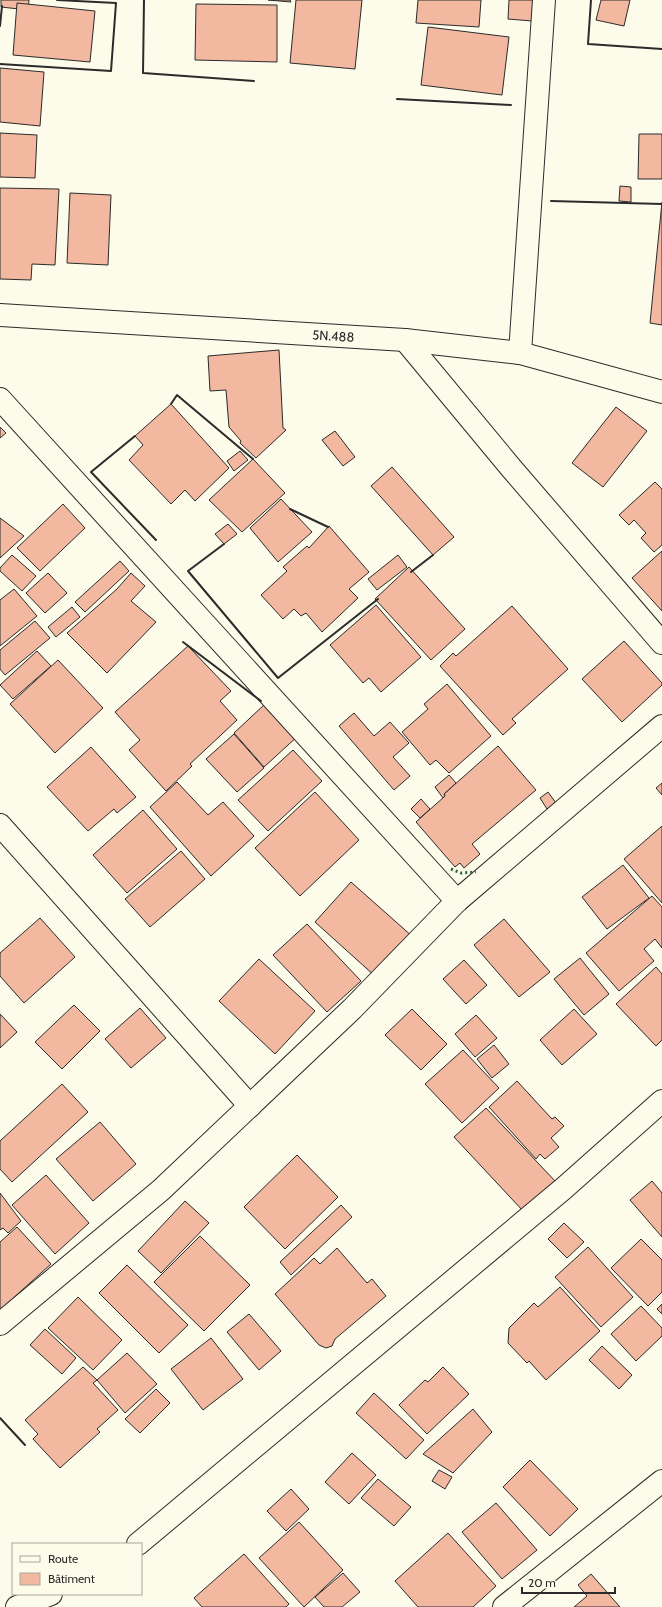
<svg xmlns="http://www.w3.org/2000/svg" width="662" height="1607" font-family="Cabin,sans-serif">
  <rect width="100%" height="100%" fill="#fdfbea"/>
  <!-- building -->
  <g fill="#f2b8a0" stroke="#2b2b2b">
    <path d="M 1,0 L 29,0 L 28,10 L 1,7 Z"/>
    <path d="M 268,0 L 290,0 L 291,2 Z"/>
    <path d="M 296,0 L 362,0 L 355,69 L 290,63 Z"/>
    <path d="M 418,0 L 481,0 L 479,27 L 416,23 Z"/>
    <path d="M 509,0 L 533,0 L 532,21 L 508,19 Z"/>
    <path d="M 601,0 L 630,0 L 624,26 L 596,20 Z"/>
    <path d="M 17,3 L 95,11 L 90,62 L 13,55 Z"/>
    <path d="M 196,4 L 277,5 L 277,62 L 195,60 Z"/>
    <path d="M 428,27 L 509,37 L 502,95 L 421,85 Z"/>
    <path d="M 0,68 L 44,72 L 40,126 L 0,122 Z"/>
    <path d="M 0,133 L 37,135 L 35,178 L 0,177 Z"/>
    <path d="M 639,134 L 662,134 L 662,179 L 638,179 Z"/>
    <path d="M 620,186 L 631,187 L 631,202 L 619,201 Z"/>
    <path d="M 0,188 L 59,189 L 55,265 L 32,264 L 31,280 L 0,279 Z"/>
    <path d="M 70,193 L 111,195 L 108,265 L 67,263 Z"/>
    <path d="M 662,202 L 662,325 L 650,323 Z"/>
    <path d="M 279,350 L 283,428 L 286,430 L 256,458 L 240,443 L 241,441 L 229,427 L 226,390 L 210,391 L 208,356 Z"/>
    <path d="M 171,404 L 229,468 L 195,501 L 185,490 L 171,504 L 129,460 L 143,445 L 135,436 Z"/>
    <path d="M 616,407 L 647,431 L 603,487 L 572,463 Z"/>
    <path d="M 0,427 L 6,433 L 0,438 Z"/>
    <path d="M 335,431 L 355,457 L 343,466 L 322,440 Z"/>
    <path d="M 240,451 L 248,460 L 234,471 L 227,461 Z"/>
    <path d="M 253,459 L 285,493 L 242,532 L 209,500 Z"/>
    <path d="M 392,467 L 454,537 L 433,555 L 371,486 Z"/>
    <path d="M 655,482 L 662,489 L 662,545 L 654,552 L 641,538 L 646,533 L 634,520 L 629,525 L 619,515 Z"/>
    <path d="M 281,499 L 312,532 L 278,562 L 250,528 Z"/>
    <path d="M 63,504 L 85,528 L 40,571 L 17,548 Z"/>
    <path d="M 0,518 L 24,536 L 0,558 Z"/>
    <path d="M 228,524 L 237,534 L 224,544 L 215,534 Z"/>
    <path d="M 329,526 L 369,572 L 349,589 L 358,598 L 322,632 L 306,613 L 301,616 L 294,609 L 283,619 L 261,595 L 287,571 L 283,567 L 307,546 L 309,548 Z"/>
    <path d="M 662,551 L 662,611 L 632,578 Z"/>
    <path d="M 12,555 L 36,576 L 22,591 L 0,571 L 0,568 Z"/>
    <path d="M 398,555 L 407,567 L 377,590 L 368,579 Z"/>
    <path d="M 120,561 L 129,571 L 85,612 L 75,602 Z"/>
    <path d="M 409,567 L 465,629 L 431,660 L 375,599 Z"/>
    <path d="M 48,573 L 67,593 L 45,613 L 26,593 Z"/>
    <path d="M 131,573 L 145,586 L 131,601 L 156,622 L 107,673 L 67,633 L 117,589 Z"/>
    <path d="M 14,589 L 37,616 L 0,646 L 0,600 Z"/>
    <path d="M 376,605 L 421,657 L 381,692 L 369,678 L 363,683 L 330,645 Z"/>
    <path d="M 512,606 L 568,669 L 512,719 L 516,723 L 503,735 L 440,666 L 453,653 L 456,656 Z"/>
    <path d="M 72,607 L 80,617 L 56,637 L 48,627 Z"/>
    <path d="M 35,621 L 50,638 L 5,675 L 0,669 L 0,650 Z"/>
    <path d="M 624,641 L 662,683 L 662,685 L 622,722 L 582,679 Z"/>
    <path d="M 188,646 L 231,691 L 220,701 L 237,720 L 190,764 L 192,766 L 166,791 L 129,750 L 140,740 L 115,712 Z"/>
    <path d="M 37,651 L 51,666 L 13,699 L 0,685 Z"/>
    <path d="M 58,660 L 103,708 L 55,753 L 10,704 Z"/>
    <path d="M 447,684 L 491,736 L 449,773 L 436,760 L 430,765 L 402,732 L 428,709 L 424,704 Z"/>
    <path d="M 265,704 L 299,735 L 264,767 L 234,733 Z"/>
    <path d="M 354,713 L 374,736 L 390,722 L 409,743 L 393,757 L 410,776 L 394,790 L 339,726 Z"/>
    <path d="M 234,734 L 264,768 L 237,792 L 206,759 Z"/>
    <path d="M 498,746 L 536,790 L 472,844 L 480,854 L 464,868 L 460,863 L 455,867 L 416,822 L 445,796 L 444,794 Z"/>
    <path d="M 91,747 L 136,797 L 117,813 L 114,809 L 88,831 L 47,787 Z"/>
    <path d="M 293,750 L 322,781 L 268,831 L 238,800 Z"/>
    <path d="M 449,775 L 456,783 L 444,794 L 445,796 L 443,798 L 435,787 Z"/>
    <path d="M 177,782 L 208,815 L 223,802 L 254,836 L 211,876 L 150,807 Z"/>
    <path d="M 662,783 L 662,795 L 656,788 Z"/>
    <path d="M 315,792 L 359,840 L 300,896 L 255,848 Z"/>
    <path d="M 548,792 L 556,803 L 547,809 L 540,798 Z"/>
    <path d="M 421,799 L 430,809 L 420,818 L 411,809 Z"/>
    <path d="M 143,810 L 177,849 L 127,893 L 93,855 Z"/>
    <path d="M 662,826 L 662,903 L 624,859 Z"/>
    <path d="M 181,851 L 205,879 L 150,927 L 125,899 Z"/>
    <path d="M 623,865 L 649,898 L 607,929 L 582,897 Z"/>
    <path d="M 351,882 L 413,937 L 376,977 L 315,922 Z"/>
    <path d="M 652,896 L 662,907 L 662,948 L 655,939 L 644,949 L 654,961 L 619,991 L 586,953 Z"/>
    <path d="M 40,918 L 75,957 L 24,1003 L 0,976 L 0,953 Z"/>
    <path d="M 504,919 L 550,972 L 519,997 L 474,945 Z"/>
    <path d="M 307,924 L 361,981 L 327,1012 L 273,955 Z"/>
    <path d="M 580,958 L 609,994 L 584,1015 L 554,979 Z"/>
    <path d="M 259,959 L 315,1011 L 275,1054 L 219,1001 Z"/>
    <path d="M 464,960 L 487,985 L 466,1004 L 443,979 Z"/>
    <path d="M 656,967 L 662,974 L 662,1040 L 656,1046 L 616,1004 Z"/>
    <path d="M 74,1005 L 100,1031 L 62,1069 L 35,1042 Z"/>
    <path d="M 140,1008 L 166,1038 L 131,1068 L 105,1039 Z"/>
    <path d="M 412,1009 L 447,1044 L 421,1070 L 385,1035 Z"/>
    <path d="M 574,1009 L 597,1034 L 562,1065 L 540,1040 Z"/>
    <path d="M 0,1014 L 17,1032 L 0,1048 Z"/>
    <path d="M 476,1015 L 497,1038 L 475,1057 L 455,1034 Z"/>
    <path d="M 494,1045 L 509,1064 L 492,1078 L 477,1059 Z"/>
    <path d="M 463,1050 L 499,1088 L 462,1123 L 425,1084 Z"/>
    <path d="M 517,1081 L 552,1119 L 555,1117 L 564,1126 L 551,1138 L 559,1147 L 545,1159 L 540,1154 L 536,1159 L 489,1107 Z"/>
    <path d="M 62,1084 L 88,1112 L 12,1182 L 0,1169 L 0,1141 Z"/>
    <path d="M 486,1108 L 556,1182 L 524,1212 L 454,1137 Z"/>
    <path d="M 100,1122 L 136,1164 L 93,1201 L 56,1159 Z"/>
    <path d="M 297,1155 L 338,1197 L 285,1249 L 244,1207 Z"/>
    <path d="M 46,1175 L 89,1223 L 55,1254 L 12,1205 Z"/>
    <path d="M 652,1181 L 662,1193 L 662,1237 L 630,1200 Z"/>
    <path d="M 0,1193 L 21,1221 L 8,1233 L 3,1228 L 0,1230 Z"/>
    <path d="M 185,1201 L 209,1223 L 161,1273 L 138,1251 Z"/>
    <path d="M 341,1205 L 352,1217 L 291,1275 L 280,1262 Z"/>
    <path d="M 564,1223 L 584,1242 L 567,1258 L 548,1239 Z"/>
    <path d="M 17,1227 L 51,1264 L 0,1310 L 0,1242 Z"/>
    <path d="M 200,1236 L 250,1285 L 204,1331 L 154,1282 Z"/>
    <path d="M 641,1239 L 662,1260 L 662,1292 L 648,1306 L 611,1268 Z"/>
    <path d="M 588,1247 L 633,1297 L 601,1327 L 555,1277 Z"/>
    <path d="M 337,1248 L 367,1283 L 372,1279 L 386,1296 L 335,1339 L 332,1346 L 326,1348 L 319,1345 L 275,1294 L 314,1258 L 320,1264 Z"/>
    <path d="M 127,1265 L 188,1325 L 159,1353 L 99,1293 Z"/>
    <path d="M 560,1287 L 600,1331 L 546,1380 L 529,1361 L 527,1363 L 508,1343 L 509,1328 L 534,1303 L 538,1307 Z"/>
    <path d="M 78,1297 L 122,1340 L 93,1370 L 48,1328 Z"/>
    <path d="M 662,1304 L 662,1314 L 657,1309 Z"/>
    <path d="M 641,1306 L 662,1328 L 662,1336 L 636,1361 L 611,1334 Z"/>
    <path d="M 249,1314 L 281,1351 L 259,1370 L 227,1332 Z"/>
    <path d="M 45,1329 L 76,1358 L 62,1374 L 30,1345 Z"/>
    <path d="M 211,1338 L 243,1379 L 203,1410 L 171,1369 Z"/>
    <path d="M 602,1346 L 632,1375 L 619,1389 L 589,1360 Z"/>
    <path d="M 127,1353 L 157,1384 L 125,1413 L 97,1380 Z"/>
    <path d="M 83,1367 L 97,1380 L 93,1383 L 118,1410 L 97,1429 L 100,1432 L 60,1468 L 33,1439 L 38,1434 L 25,1420 Z"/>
    <path d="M 443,1367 L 469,1394 L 427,1434 L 399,1405 L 425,1380 L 428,1382 Z"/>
    <path d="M 156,1389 L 170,1403 L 140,1433 L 125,1419 Z"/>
    <path d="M 374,1393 L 424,1440 L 406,1459 L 356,1413 Z"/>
    <path d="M 473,1409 L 492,1432 L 453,1473 L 423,1454 Z"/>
    <path d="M 352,1453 L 376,1475 L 349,1504 L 325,1482 Z"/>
    <path d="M 530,1460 L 578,1509 L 550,1536 L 503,1487 Z"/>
    <path d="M 439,1470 L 452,1477 L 445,1489 L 432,1481 Z"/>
    <path d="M 378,1479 L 411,1507 L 394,1526 L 361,1498 Z"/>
    <path d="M 291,1489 L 309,1509 L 286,1531 L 267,1511 Z"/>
    <path d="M 496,1503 L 537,1550 L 502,1579 L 462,1532 Z"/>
    <path d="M 299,1522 L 343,1570 L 304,1607 L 259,1558 Z"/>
    <path d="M 448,1533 L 496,1586 L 473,1607 L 418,1607 L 395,1581 Z"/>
    <path d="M 244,1554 L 289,1604 L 286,1607 L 202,1607 L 194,1598 Z"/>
    <path d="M 343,1573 L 360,1592 L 342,1607 L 324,1607 L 315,1597 Z"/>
    <path d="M 591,1574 L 620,1607 L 574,1607 L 587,1596 L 578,1585 Z"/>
  </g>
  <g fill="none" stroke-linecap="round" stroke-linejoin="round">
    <!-- street casing -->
    <g stroke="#2b2b2b" stroke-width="24">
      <g id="street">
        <path id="s1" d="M 0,315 L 405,340 L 520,353 L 662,392"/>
        <path d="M 405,340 L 512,469 L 662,643"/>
        <path d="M 520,353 L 544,0"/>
        <path d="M 0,399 L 457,901"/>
        <path d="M 0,825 L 250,1106"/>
        <path d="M 0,1324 L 161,1190 L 352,1009 L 457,901 L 662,726"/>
        <path d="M 138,1544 L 563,1189 L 662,1101"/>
        <path d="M 17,1607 L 51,1594"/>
        <path d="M 504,1607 L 662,1481"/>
      </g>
    </g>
    <!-- street -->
    <use href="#street" stroke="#fdfbea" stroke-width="22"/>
    <!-- hedge -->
    <path stroke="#34623c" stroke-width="3" stroke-dasharray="2 3" stroke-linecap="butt" d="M 451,869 L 461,873 L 476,872"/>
    <!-- wall -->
    <g stroke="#2b2b2b" stroke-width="2">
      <path d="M 144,0 L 143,73 L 254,81"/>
      <path d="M 591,0 L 588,44 L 662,49"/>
      <path d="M 0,26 L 2,6"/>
      <path d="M 0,64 L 111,71 L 116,3 L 57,0"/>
      <path d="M 397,99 L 511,105"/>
      <path d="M 551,201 L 662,204"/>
      <path d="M 171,404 L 177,395 L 253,459"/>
      <path d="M 135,436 L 91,472 L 156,540"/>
      <path d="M 290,509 L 328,527"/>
      <path d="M 224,544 L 188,571 L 278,678 L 378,599"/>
      <path d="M 411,572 L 433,555"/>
      <path d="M 183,642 L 261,701"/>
      <path d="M 0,1418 L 25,1445"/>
    </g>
  </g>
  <g text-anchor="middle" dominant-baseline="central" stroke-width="3" stroke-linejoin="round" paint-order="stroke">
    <!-- street labels -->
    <g font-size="13" fill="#2b2b2b" stroke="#fdfbea">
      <text stroke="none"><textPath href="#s1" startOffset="334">5N.488</textPath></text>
    </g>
  </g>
  <!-- legend -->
  <rect x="12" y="1543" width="130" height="52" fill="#fdfbea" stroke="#a9a89e"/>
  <rect x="20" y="1556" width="20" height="6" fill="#fdfbea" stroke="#a9a89e"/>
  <text x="48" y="1563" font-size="12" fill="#2b2b2b">Route</text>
  <rect x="20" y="1573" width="20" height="12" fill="#f2b8a0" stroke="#a9a89e"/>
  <text x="48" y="1583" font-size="12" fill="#2b2b2b">Bâtiment</text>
  <!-- scale -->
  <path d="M522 1587v6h93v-6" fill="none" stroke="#2b2b2b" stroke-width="2"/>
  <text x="528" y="1587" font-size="12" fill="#2b2b2b" stroke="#fdfbea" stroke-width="3" paint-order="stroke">20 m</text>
</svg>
